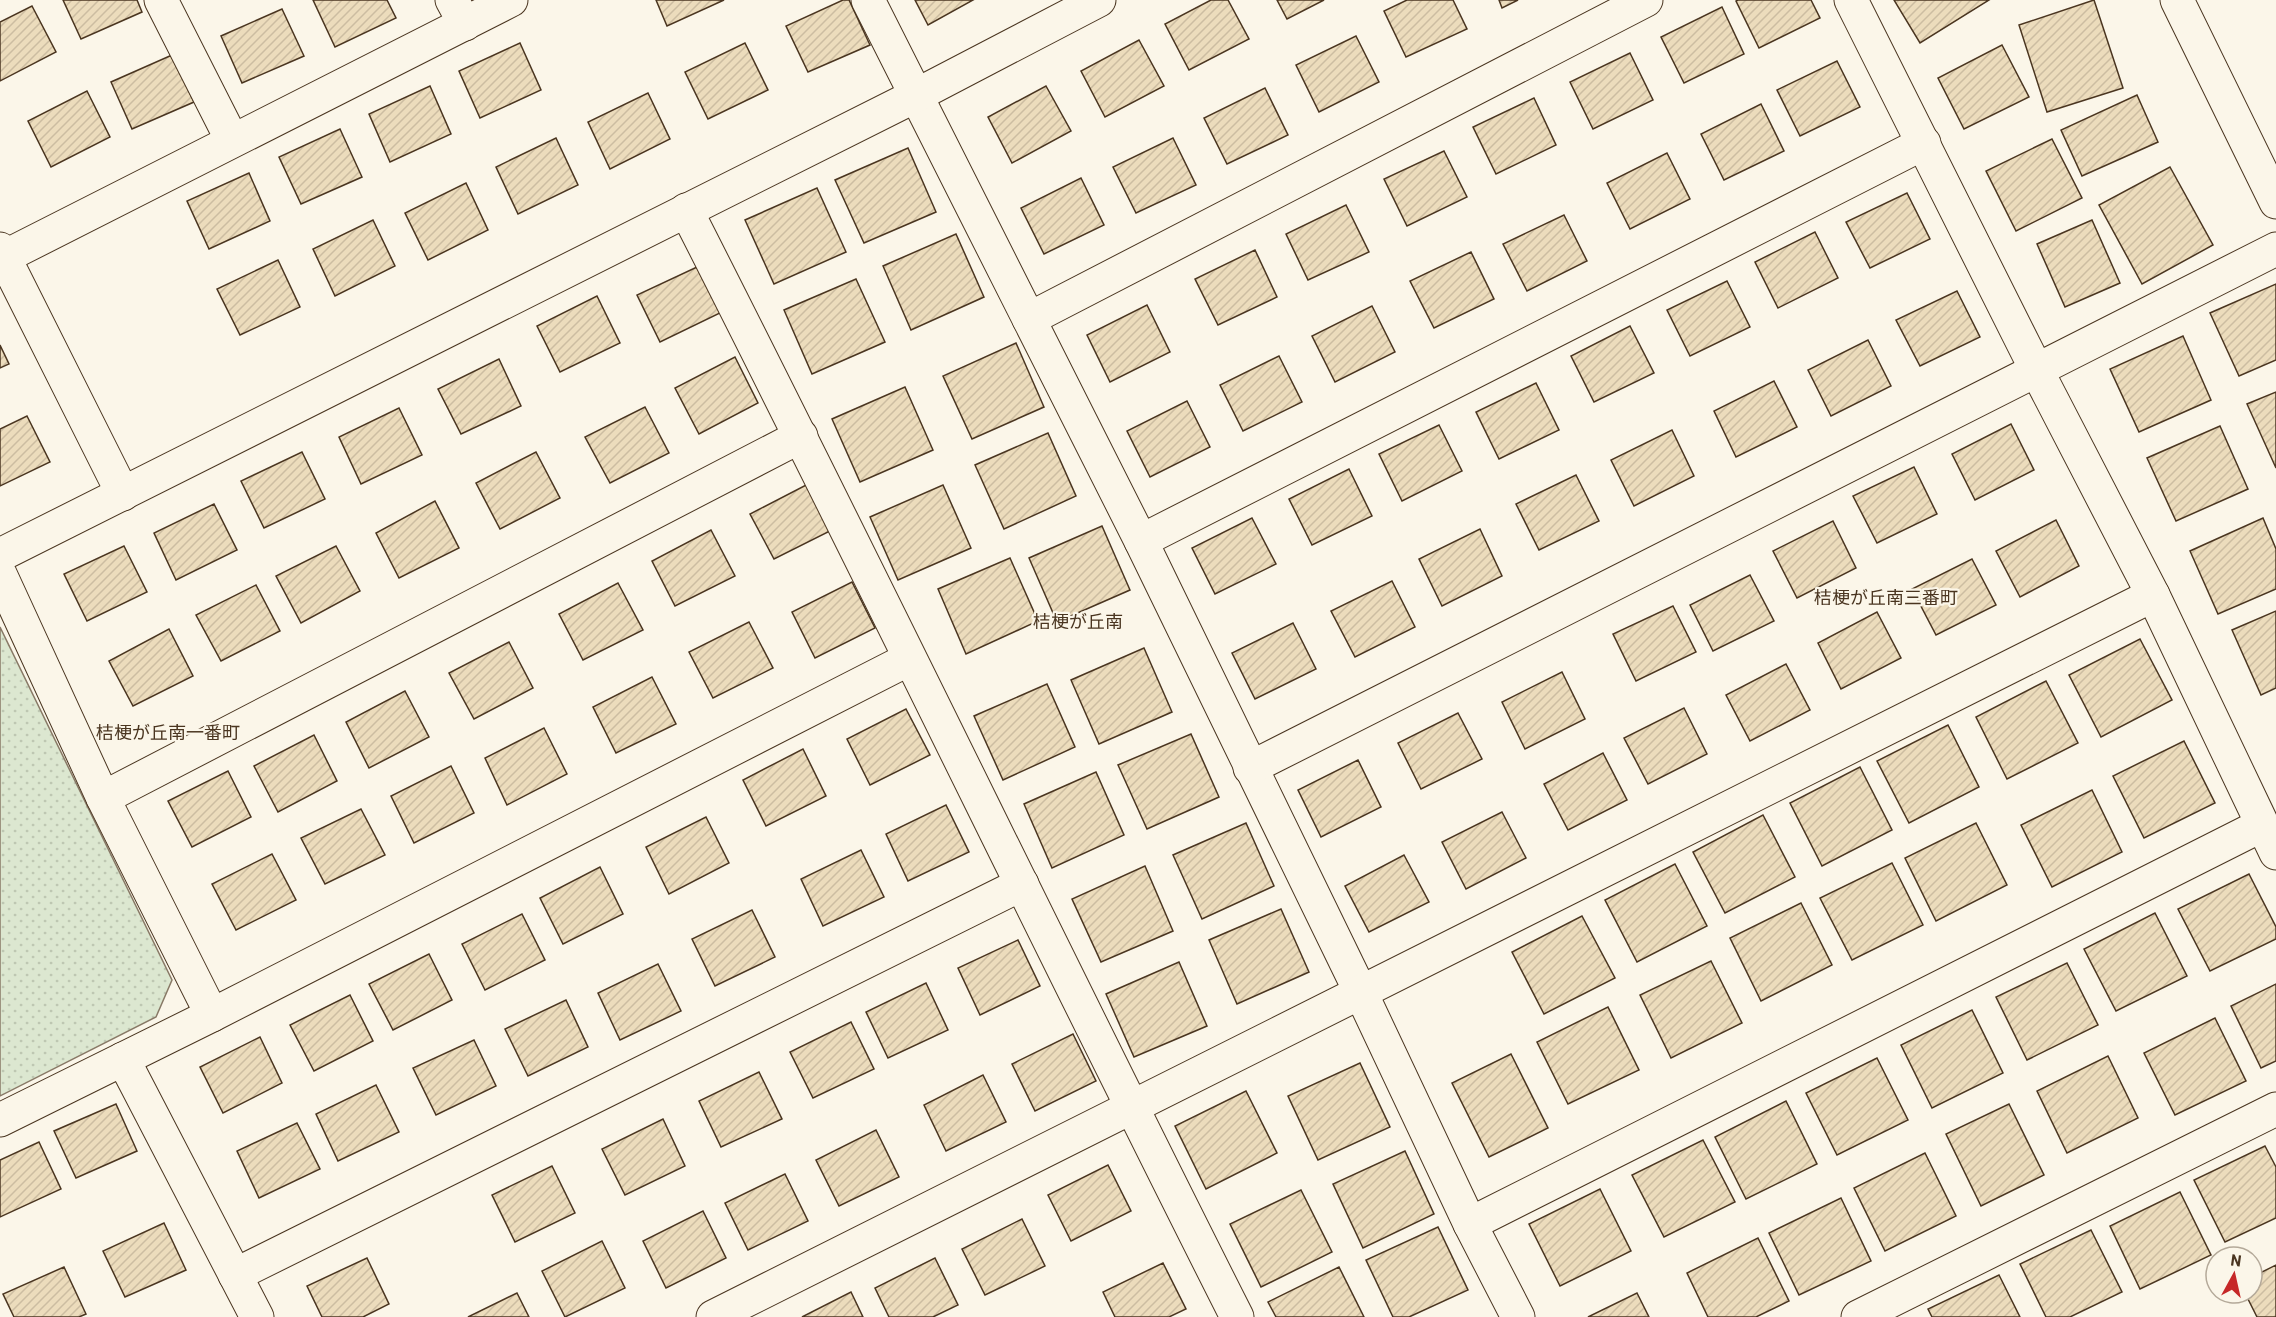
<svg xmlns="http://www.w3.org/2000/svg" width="2276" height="1317" font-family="Barlow,'Noto Sans JP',sans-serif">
  <defs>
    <pattern id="park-dots" width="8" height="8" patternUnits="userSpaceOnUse" patternTransform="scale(1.5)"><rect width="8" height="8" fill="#dce7d0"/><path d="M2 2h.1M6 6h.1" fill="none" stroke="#bec7b2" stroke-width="1.8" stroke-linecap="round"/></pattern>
    <pattern id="building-hatch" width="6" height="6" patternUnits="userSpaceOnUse" patternTransform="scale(1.5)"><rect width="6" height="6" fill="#ecdcbc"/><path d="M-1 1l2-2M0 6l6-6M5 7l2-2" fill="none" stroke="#ccbda1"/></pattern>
  </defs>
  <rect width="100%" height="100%" fill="#fbf6e9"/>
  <!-- park -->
  <path fill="url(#park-dots)" stroke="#887966" stroke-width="1.5" d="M 0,627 L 172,980 L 156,1017 L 0,1096 Z"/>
  <!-- building -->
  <g fill="url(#building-hatch)" stroke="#4a3520" stroke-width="1.5">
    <path d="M 63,0 L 137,0 L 142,12 L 81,39 Z"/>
    <path d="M 313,0 L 387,0 L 396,18 L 335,47 Z"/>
    <path d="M 656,0 L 724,0 L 667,26 Z"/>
    <path d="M 843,0 L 849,0 L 870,45 L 808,72 L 786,26 Z"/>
    <path d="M 915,0 L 973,0 L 928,25 Z"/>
    <path d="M 1211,0 L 1228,0 L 1249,39 L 1189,70 L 1165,24 Z"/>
    <path d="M 1277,0 L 1324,0 L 1287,19 Z"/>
    <path d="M 1407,0 L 1453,0 L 1467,29 L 1406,57 L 1384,11 Z"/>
    <path d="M 1499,0 L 1518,0 L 1502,8 Z"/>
    <path d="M 1738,0 L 1811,0 L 1820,18 L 1759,48 L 1736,1 Z"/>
    <path d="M 1894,0 L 1989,0 L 1920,43 Z"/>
    <path d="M 2094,0 L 2123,88 L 2047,112 L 2019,25 Z"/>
    <path d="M 32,6 L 56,52 L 0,81 L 0,22 Z"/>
    <path d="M 1722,7 L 1744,54 L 1684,83 L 1661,37 Z"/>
    <path d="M 282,9 L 304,56 L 242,83 L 221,36 Z"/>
    <path d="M 1356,36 L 1379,82 L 1319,112 L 1296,65 Z"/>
    <path d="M 1139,40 L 1164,86 L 1105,117 L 1081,71 Z"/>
    <path d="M 520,43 L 541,90 L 480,118 L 459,71 Z"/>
    <path d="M 745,43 L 768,90 L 708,119 L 685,72 Z"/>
    <path d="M 2002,45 L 2029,97 L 1964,129 L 1938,78 Z"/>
    <path d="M 1630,53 L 1653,100 L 1593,129 L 1570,82 Z"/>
    <path d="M 172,55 L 194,102 L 132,129 L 111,82 Z"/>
    <path d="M 1837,61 L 1860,107 L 1800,136 L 1777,90 Z"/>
    <path d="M 430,86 L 451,134 L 390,162 L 369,114 Z"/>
    <path d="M 1046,86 L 1071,131 L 1012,163 L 988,117 Z"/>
    <path d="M 1265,88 L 1288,135 L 1227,164 L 1204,118 Z"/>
    <path d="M 87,91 L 110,137 L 51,167 L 28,121 Z"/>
    <path d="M 648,93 L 670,139 L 610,169 L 588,122 Z"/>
    <path d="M 2137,95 L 2158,142 L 2082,176 L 2061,130 Z"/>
    <path d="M 1534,98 L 1556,145 L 1496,174 L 1473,127 Z"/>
    <path d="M 1761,104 L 1784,151 L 1724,180 L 1701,134 Z"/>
    <path d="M 340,129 L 362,177 L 301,204 L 279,157 Z"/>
    <path d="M 556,138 L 578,185 L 518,214 L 496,167 Z"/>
    <path d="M 1173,138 L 1196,185 L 1136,213 L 1113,167 Z"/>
    <path d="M 2052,139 L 2082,198 L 2016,231 L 1986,171 Z"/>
    <path d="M 908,148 L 936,212 L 864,243 L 835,180 Z"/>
    <path d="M 1444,151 L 1467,197 L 1407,226 L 1384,179 Z"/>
    <path d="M 1667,153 L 1690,199 L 1630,229 L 1607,183 Z"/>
    <path d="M 2170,167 L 2213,245 L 2142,284 L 2099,205 Z"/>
    <path d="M 249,173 L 270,221 L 209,249 L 187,201 Z"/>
    <path d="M 1081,178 L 1104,225 L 1044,254 L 1021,208 Z"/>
    <path d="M 466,183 L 488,230 L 428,260 L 405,213 Z"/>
    <path d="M 817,188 L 846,252 L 774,284 L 745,220 Z"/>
    <path d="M 1907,193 L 1930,239 L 1870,268 L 1846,222 Z"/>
    <path d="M 1346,205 L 1369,252 L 1308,280 L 1286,234 Z"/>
    <path d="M 1564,215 L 1587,261 L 1527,291 L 1503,244 Z"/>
    <path d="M 373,220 L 395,266 L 335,296 L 313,249 Z"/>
    <path d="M 2092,220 L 2120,283 L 2065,307 L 2037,244 Z"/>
    <path d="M 1815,232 L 1838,278 L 1778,308 L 1755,262 Z"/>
    <path d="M 956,234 L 984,297 L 911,330 L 883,266 Z"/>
    <path d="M 1255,250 L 1277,297 L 1218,325 L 1195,279 Z"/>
    <path d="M 1471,252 L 1494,299 L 1434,328 L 1410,281 Z"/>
    <path d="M 278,260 L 300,307 L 240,335 L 217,289 Z"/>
    <path d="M 697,267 L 720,313 L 660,342 L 637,295 Z"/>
    <path d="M 856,279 L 885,342 L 812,374 L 784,310 Z"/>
    <path d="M 1727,281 L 1750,327 L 1690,356 L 1667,310 Z"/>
    <path d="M 2276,284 L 2276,360 L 2239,376 L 2210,313 Z"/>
    <path d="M 1957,291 L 1980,337 L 1920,366 L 1896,320 Z"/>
    <path d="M 597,296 L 620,343 L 560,372 L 537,326 Z"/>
    <path d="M 1147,305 L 1170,352 L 1110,382 L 1087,335 Z"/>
    <path d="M 1372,306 L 1395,352 L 1335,382 L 1312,336 Z"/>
    <path d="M 1630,326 L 1654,373 L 1594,402 L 1571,356 Z"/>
    <path d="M 2183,336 L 2211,400 L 2139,432 L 2110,369 Z"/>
    <path d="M 1868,340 L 1891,386 L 1831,416 L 1808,370 Z"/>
    <path d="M 1016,343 L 1044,407 L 972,439 L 943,376 Z"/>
    <path d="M 0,345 L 9,364 L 0,368 Z"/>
    <path d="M 1279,356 L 1302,402 L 1243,431 L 1220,385 Z"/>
    <path d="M 735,357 L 758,403 L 699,434 L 675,388 Z"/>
    <path d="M 499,359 L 521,406 L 461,434 L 438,389 Z"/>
    <path d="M 1774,381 L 1797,427 L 1736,457 L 1714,411 Z"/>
    <path d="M 1536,383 L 1559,430 L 1499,459 L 1476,412 Z"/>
    <path d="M 905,387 L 933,450 L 860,482 L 832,419 Z"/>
    <path d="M 2276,392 L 2276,468 L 2247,404 Z"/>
    <path d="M 1187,401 L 1210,447 L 1150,477 L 1127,431 Z"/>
    <path d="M 645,407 L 669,453 L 610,483 L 585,437 Z"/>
    <path d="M 399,408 L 422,455 L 361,484 L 339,437 Z"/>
    <path d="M 27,416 L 50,462 L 0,486 L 0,429 Z"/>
    <path d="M 2011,424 L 2034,470 L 1975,500 L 1952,454 Z"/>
    <path d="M 1439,425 L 1462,471 L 1402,501 L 1379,454 Z"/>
    <path d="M 2220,426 L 2248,489 L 2176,521 L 2147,458 Z"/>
    <path d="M 1672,430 L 1694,476 L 1634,506 L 1611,460 Z"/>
    <path d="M 1048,433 L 1076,496 L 1004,529 L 975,465 Z"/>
    <path d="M 302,452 L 325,499 L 264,528 L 241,481 Z"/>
    <path d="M 536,452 L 560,498 L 500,529 L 476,483 Z"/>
    <path d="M 1914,467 L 1937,514 L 1877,543 L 1853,496 Z"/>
    <path d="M 1349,469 L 1372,516 L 1312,545 L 1289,499 Z"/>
    <path d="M 1576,475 L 1599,521 L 1539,550 L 1516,504 Z"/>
    <path d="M 810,483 L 834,529 L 774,559 L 750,514 Z"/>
    <path d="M 943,485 L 971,548 L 898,580 L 870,517 Z"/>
    <path d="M 435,501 L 459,548 L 399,578 L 376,533 Z"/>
    <path d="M 214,504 L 237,550 L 176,580 L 154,533 Z"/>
    <path d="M 1252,518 L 1276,564 L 1215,594 L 1192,548 Z"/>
    <path d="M 2263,518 L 2276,549 L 2276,589 L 2218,614 L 2190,551 Z"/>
    <path d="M 2056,520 L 2079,566 L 2020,597 L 1996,551 Z"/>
    <path d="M 1833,521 L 1856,568 L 1797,598 L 1773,551 Z"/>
    <path d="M 1102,526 L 1130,590 L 1057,622 L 1029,558 Z"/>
    <path d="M 1480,529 L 1502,576 L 1442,606 L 1419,559 Z"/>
    <path d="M 711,530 L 735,576 L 675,606 L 652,561 Z"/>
    <path d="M 124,546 L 147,592 L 87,621 L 64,574 Z"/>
    <path d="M 336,546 L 360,591 L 301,623 L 276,576 Z"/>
    <path d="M 1010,558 L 1038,621 L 966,654 L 938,589 Z"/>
    <path d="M 1972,559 L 1996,605 L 1936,635 L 1912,589 Z"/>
    <path d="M 1750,575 L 1774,621 L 1713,651 L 1690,605 Z"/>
    <path d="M 1392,581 L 1415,627 L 1355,657 L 1331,611 Z"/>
    <path d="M 852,582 L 875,628 L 815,658 L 792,612 Z"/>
    <path d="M 618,583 L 643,630 L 583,660 L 559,614 Z"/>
    <path d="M 256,585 L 280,631 L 221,661 L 196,615 Z"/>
    <path d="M 1673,606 L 1696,652 L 1636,681 L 1613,634 Z"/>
    <path d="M 2276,611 L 2276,688 L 2261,695 L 2232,630 Z"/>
    <path d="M 1877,612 L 1901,658 L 1841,689 L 1818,643 Z"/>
    <path d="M 749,622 L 773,668 L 713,698 L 689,652 Z"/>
    <path d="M 1293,623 L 1316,669 L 1255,699 L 1232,653 Z"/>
    <path d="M 169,629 L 193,676 L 133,706 L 109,661 Z"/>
    <path d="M 2140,639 L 2172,700 L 2101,737 L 2069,675 Z"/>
    <path d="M 509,642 L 533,688 L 474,719 L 449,673 Z"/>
    <path d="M 1144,648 L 1172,712 L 1099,744 L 1071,680 Z"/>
    <path d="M 1786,664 L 1810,710 L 1750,741 L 1726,695 Z"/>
    <path d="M 1562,672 L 1585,719 L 1525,749 L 1502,702 Z"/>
    <path d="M 652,677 L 676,724 L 616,753 L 593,707 Z"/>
    <path d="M 2046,681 L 2078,743 L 2007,779 L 1976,717 Z"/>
    <path d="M 1047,684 L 1075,747 L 1003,780 L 974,716 Z"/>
    <path d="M 405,691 L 429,737 L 369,768 L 346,722 Z"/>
    <path d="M 1684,708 L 1707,754 L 1648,784 L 1624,738 Z"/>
    <path d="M 906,709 L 930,755 L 870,785 L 847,739 Z"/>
    <path d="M 1458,713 L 1482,759 L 1421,789 L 1398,743 Z"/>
    <path d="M 1948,725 L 1979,787 L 1909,823 L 1877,761 Z"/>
    <path d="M 544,728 L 567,774 L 507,805 L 485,758 Z"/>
    <path d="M 1191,734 L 1219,797 L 1147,829 L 1118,765 Z"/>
    <path d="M 314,735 L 337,781 L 278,812 L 254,766 Z"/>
    <path d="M 2184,741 L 2215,803 L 2144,838 L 2113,776 Z"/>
    <path d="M 803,749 L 826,796 L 766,826 L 743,780 Z"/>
    <path d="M 1603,753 L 1627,800 L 1568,830 L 1544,784 Z"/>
    <path d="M 1358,760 L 1381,807 L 1321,837 L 1298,790 Z"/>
    <path d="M 451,766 L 474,813 L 414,843 L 391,796 Z"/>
    <path d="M 1860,767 L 1892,830 L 1822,866 L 1790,803 Z"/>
    <path d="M 228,771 L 251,817 L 192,847 L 168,801 Z"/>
    <path d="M 1096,772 L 1124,835 L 1052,868 L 1024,804 Z"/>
    <path d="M 2092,790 L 2122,852 L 2052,887 L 2021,825 Z"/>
    <path d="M 946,805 L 969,852 L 908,881 L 886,834 Z"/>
    <path d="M 361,809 L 385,855 L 325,884 L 301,838 Z"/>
    <path d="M 1502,812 L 1526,858 L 1466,889 L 1442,842 Z"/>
    <path d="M 1763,815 L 1795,877 L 1725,913 L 1693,852 Z"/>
    <path d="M 706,817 L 729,863 L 669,894 L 646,847 Z"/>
    <path d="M 1246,823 L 1274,886 L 1202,919 L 1173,855 Z"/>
    <path d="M 1976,823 L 2007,885 L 1936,921 L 1905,858 Z"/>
    <path d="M 861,850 L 884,897 L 823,926 L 801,879 Z"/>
    <path d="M 272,854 L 296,900 L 236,930 L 212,884 Z"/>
    <path d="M 1404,855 L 1429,902 L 1369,932 L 1345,886 Z"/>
    <path d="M 1892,863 L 1923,925 L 1852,960 L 1820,898 Z"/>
    <path d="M 1675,864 L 1707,926 L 1637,962 L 1605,900 Z"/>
    <path d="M 1145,866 L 1173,931 L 1101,962 L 1072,899 Z"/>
    <path d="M 600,867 L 623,914 L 563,944 L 540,898 Z"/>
    <path d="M 2249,874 L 2276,927 L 2276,939 L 2210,971 L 2178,909 Z"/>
    <path d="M 1801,903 L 1832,965 L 1761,1001 L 1730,938 Z"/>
    <path d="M 1281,909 L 1309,972 L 1237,1004 L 1209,940 Z"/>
    <path d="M 752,910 L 775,957 L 715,986 L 692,939 Z"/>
    <path d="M 2155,913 L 2187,976 L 2116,1011 L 2084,949 Z"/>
    <path d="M 522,914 L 545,960 L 485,990 L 462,944 Z"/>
    <path d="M 1582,916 L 1615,978 L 1544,1014 L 1512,952 Z"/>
    <path d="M 1018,940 L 1040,986 L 980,1015 L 958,968 Z"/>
    <path d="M 429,954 L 452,1000 L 393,1030 L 369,984 Z"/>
    <path d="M 1711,961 L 1742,1023 L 1671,1058 L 1640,995 Z"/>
    <path d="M 1179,962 L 1207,1026 L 1134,1057 L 1106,994 Z"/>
    <path d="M 2067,963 L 2098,1025 L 2027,1060 L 1996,997 Z"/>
    <path d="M 658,964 L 681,1011 L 620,1040 L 598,993 Z"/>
    <path d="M 926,983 L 948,1030 L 888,1058 L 866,1012 Z"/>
    <path d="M 2276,984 L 2276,1061 L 2261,1068 L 2231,1006 Z"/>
    <path d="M 350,995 L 373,1041 L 314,1071 L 290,1025 Z"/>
    <path d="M 566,1000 L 588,1047 L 528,1076 L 505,1029 Z"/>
    <path d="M 1608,1007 L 1639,1070 L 1568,1104 L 1537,1042 Z"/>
    <path d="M 1972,1010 L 2003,1073 L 1932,1108 L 1901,1045 Z"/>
    <path d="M 2215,1018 L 2246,1081 L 2175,1115 L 2144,1053 Z"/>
    <path d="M 851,1022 L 874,1069 L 813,1098 L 790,1052 Z"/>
    <path d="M 1073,1034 L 1096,1081 L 1035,1111 L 1012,1064 Z"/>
    <path d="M 260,1037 L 282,1083 L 223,1113 L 200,1067 Z"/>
    <path d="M 474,1040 L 496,1086 L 436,1115 L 413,1068 Z"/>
    <path d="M 1511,1054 L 1548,1128 L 1489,1157 L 1452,1083 Z"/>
    <path d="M 2108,1056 L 2138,1118 L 2067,1153 L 2037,1091 Z"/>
    <path d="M 1877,1058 L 1908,1120 L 1837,1155 L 1806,1093 Z"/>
    <path d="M 1360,1063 L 1390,1127 L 1318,1160 L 1288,1096 Z"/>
    <path d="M 759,1072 L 782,1119 L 721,1147 L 699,1101 Z"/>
    <path d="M 983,1075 L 1006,1122 L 946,1151 L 924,1105 Z"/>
    <path d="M 376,1085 L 399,1132 L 338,1161 L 316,1114 Z"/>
    <path d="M 1246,1091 L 1277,1153 L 1206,1189 L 1175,1126 Z"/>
    <path d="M 1786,1101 L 1817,1164 L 1746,1199 L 1715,1137 Z"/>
    <path d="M 116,1104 L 137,1151 L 76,1178 L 54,1131 Z"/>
    <path d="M 2009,1104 L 2044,1175 L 1981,1206 L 1946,1134 Z"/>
    <path d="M 663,1119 L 685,1166 L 625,1195 L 602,1149 Z"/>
    <path d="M 297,1123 L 320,1169 L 259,1198 L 237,1151 Z"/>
    <path d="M 876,1130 L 899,1177 L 839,1206 L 816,1160 Z"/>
    <path d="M 1703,1140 L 1735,1202 L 1664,1237 L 1632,1175 Z"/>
    <path d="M 39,1142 L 61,1189 L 0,1217 L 0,1160 Z"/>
    <path d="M 2265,1146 L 2276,1167 L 2276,1218 L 2225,1242 L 2194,1180 Z"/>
    <path d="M 1405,1151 L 1434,1214 L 1363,1248 L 1333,1184 Z"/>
    <path d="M 1925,1153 L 1956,1216 L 1885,1251 L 1854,1188 Z"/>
    <path d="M 1108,1165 L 1131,1211 L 1071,1241 L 1048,1195 Z"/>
    <path d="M 552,1166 L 575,1213 L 515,1242 L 492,1195 Z"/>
    <path d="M 785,1174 L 808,1221 L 748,1250 L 725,1203 Z"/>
    <path d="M 1600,1189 L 1631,1251 L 1560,1286 L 1529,1224 Z"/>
    <path d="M 1301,1190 L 1332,1252 L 1261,1287 L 1230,1224 Z"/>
    <path d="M 2180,1192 L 2211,1255 L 2140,1289 L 2110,1226 Z"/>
    <path d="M 1841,1198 L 1871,1261 L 1799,1295 L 1769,1233 Z"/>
    <path d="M 703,1211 L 726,1258 L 666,1288 L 643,1241 Z"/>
    <path d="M 1022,1219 L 1045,1266 L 985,1295 L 962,1249 Z"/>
    <path d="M 164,1223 L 186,1270 L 125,1297 L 103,1251 Z"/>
    <path d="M 1438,1227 L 1468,1290 L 1409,1317 L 1393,1317 L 1366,1260 Z"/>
    <path d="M 2091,1230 L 2122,1292 L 2070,1317 L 2046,1317 L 2020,1264 Z"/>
    <path d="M 1758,1238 L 1789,1301 L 1756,1317 L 1708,1317 L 1687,1273 Z"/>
    <path d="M 602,1241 L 625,1288 L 565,1317 L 542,1271 Z"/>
    <path d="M 367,1258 L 389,1304 L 363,1317 L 322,1317 L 307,1286 Z"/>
    <path d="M 935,1258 L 958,1305 L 933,1317 L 889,1317 L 875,1288 Z"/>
    <path d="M 1163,1263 L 1186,1309 L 1169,1317 L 1115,1317 L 1103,1292 Z"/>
    <path d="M 2276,1265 L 2276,1317 L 2257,1317 L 2245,1293 L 2252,1293 L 2252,1277 Z"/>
    <path d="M 64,1267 L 86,1314 L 79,1317 L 14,1317 L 3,1294 Z"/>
    <path d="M 1339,1267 L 1364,1317 L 1276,1317 L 1268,1302 Z"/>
    <path d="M 1999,1275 L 2020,1317 L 1932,1317 L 1928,1309 Z"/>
    <path d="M 851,1292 L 863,1317 L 802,1317 Z"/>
    <path d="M 517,1293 L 529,1317 L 468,1317 Z"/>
    <path d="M 1637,1293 L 1649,1317 L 1588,1317 Z"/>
  </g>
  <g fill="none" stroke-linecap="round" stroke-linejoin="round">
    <!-- street casing -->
    <g stroke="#4a3520" stroke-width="35">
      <g id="street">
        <path d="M 161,0 L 232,140"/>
        <path d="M 452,0 L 465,24"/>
        <path d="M 868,0 L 1141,541 L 1361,993 L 1470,1224 L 1518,1317"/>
        <path d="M 1851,0 L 2036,369 L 2153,595 L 2276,853"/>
        <path d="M 686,210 C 873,577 1051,949 1237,1317"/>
        <path d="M 0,249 L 123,494"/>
        <path d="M 0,259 L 511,0"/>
        <path d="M 1029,319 L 1646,0"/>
        <path d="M 1141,541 L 1924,143"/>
        <path d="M 0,555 L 915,96 L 1099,0"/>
        <path d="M 0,574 L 103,798 L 212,1015"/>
        <path d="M 1250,768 L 2276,249"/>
        <path d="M 103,798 L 801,436"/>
        <path d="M 123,1059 L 257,1317"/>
        <path d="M 0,1120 L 212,1015 L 909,659"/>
        <path d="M 1470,1224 L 2262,825"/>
        <path d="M 235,1275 L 1022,884"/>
        <path d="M 713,1317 L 2153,595"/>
        <path d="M 1858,1317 L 2276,1109"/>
      </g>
    </g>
    <!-- secondary casing -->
    <g stroke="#4a3520" stroke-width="35">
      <path id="secondary" d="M 2177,0 L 2276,202"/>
    </g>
    <!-- street -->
    <use href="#street" stroke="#fbf6e9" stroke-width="33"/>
    <!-- secondary -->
    <use href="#secondary" stroke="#fbf6e9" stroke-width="33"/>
  </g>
  <g text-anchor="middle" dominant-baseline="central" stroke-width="4.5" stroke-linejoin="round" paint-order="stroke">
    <!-- quarter labels -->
    <g font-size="18" fill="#4a3520" stroke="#fbf6e9">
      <text x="1886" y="597">桔梗が丘南三番町</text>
      <text x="1078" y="621">桔梗が丘南</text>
      <text x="168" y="732">桔梗が丘南一番町</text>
    </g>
  </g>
  <!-- north arrow -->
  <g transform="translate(2234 1275) rotate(8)"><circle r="28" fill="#fbf6e9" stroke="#b4a999" stroke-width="1.5"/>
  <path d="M0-4.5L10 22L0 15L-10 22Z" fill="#c62828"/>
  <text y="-9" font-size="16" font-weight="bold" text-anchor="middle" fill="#4a3520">N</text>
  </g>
</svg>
